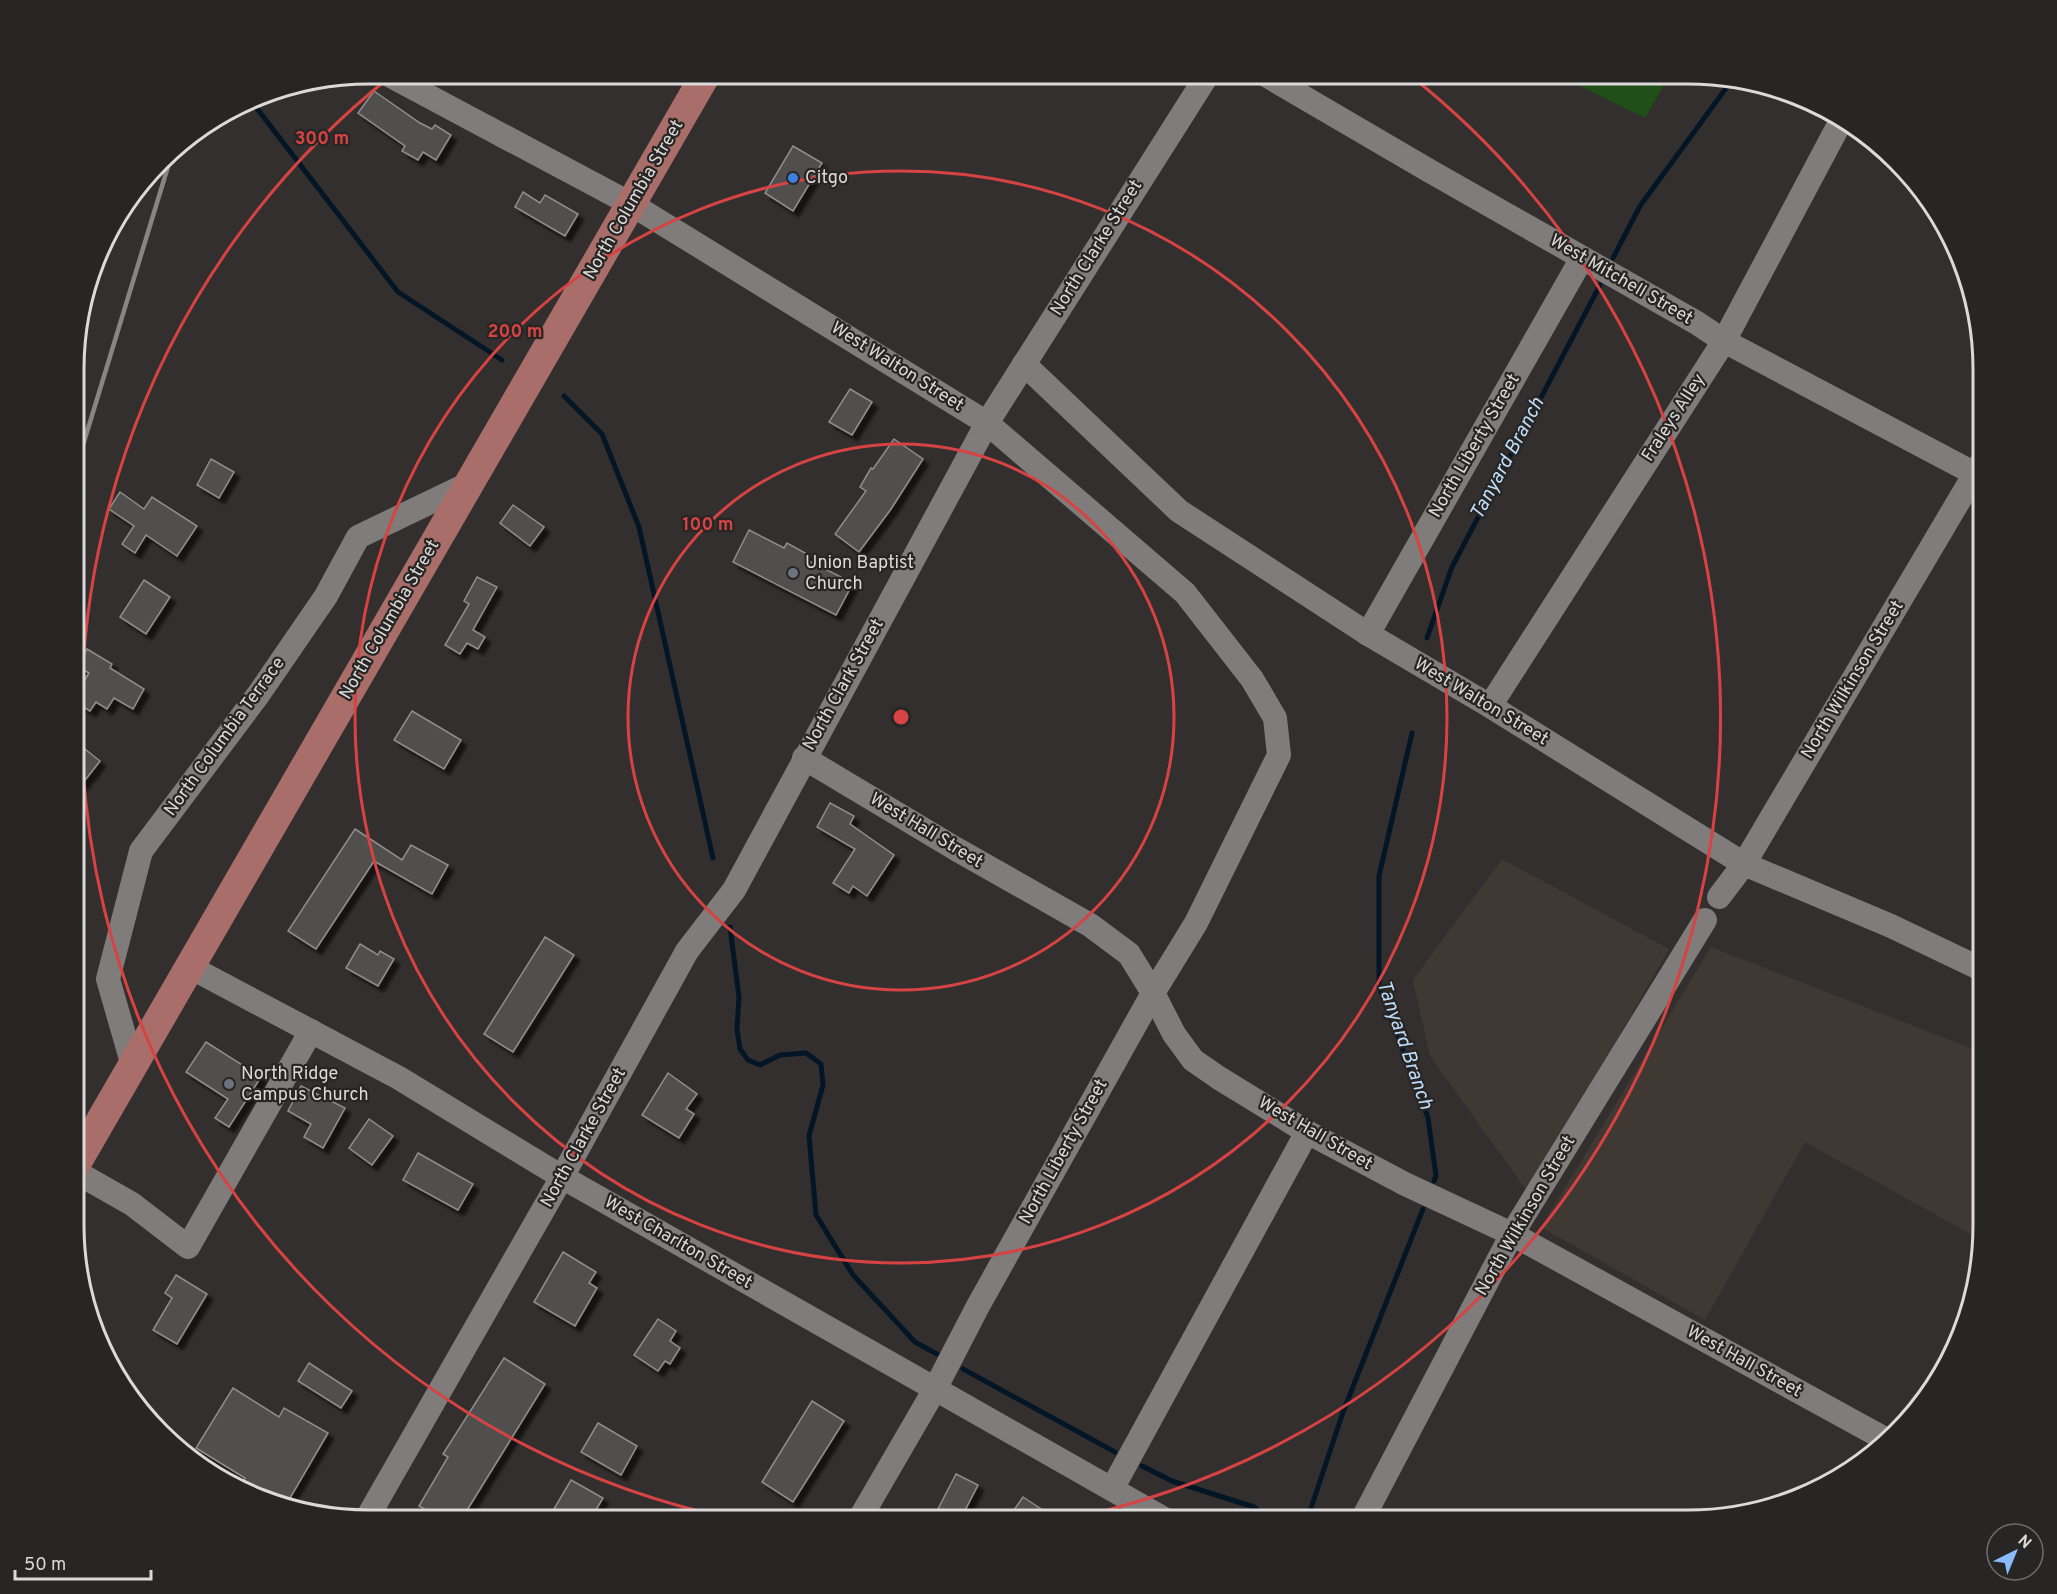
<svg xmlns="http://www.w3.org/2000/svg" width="2057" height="1594" font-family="Overpass,sans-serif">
  <defs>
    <filter id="shadow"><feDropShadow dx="5.5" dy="5.5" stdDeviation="1.5" flood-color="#0009"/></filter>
  </defs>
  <rect width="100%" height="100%" fill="#322f2e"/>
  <!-- built -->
  <g fill="#403833">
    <path d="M 1502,859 L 1669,949 L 1529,1194 L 1430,1056 L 1413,980 Z"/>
    <path d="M 1711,947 L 1983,1053 L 1983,1241 L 1805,1142 L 1705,1320 L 1541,1227 Z"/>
  </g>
  <!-- green -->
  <path fill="#214f18" d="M 1556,74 L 1670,74 L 1645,118 Z"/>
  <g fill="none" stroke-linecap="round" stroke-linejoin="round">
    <!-- stream -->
    <g stroke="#041626" stroke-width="5">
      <path d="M 252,102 L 398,292 L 502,360"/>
      <path d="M 1613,258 L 1640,206 L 1732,80"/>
      <path d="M 564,396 L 602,434 L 639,527 L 713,858"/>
      <path d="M 1427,638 L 1452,567 L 1600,285"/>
      <path d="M 1412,733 L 1379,876 L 1379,986 L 1428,1118 L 1436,1176 L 1434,1181"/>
      <path d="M 730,927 L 739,997 L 737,1029 L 740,1049 L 748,1060 L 760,1065 L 780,1055 L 806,1053 L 821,1064 L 823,1085 L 809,1136 L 816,1215 L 853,1275 L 915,1342 L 937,1354"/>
      <path d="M 963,1369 L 1115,1452"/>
      <path d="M 1142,1466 L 1172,1481 L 1254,1507 L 1271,1520"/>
      <path d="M 1307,1520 L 1343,1412 L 1423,1209"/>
    </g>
  </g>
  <!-- building -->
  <g fill="#514f4d" stroke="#908d8c" stroke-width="1.5" filter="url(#shadow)">
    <path d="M 374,91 L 420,123 L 432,129 L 435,125 L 451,135 L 436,160 L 423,152 L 418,160 L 402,151 L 405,146 L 358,113 Z"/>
    <path d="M 793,146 L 822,163 L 793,211 L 765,193 Z"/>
    <path d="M 523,192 L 540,203 L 545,195 L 578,214 L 565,236 L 515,207 Z"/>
    <path d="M 850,389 L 872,402 L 852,435 L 829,422 Z"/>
    <path d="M 894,439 L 923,459 L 891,509 L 859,552 L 835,534 L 866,491 L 860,487 L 871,468 L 873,469 Z"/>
    <path d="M 211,459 L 234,472 L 219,498 L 197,485 Z"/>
    <path d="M 120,492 L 144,509 L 152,497 L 197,526 L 177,556 L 146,535 L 135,553 L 122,544 L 134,526 L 109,509 Z"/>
    <path d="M 513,505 L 544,527 L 530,546 L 500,523 Z"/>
    <path d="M 749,530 L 784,548 L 787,543 L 807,554 L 805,559 L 853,583 L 836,615 L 733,562 Z"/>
    <path d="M 477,577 L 497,587 L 473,630 L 485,637 L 478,649 L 467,643 L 460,654 L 445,645 L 469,604 L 464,601 Z"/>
    <path d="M 144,580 L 170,597 L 146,634 L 120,617 Z"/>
    <path d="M 87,649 L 112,664 L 110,668 L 144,689 L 133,709 L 114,698 L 107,709 L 96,702 L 90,711 L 75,702 L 75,695 L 89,673 L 77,666 Z"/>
    <path d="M 412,711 L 461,740 L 444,769 L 394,740 Z"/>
    <path d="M 75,741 L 100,761 L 75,793 Z"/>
    <path d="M 830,803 L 854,816 L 850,824 L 894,855 L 867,896 L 853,886 L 849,893 L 833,883 L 855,849 L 817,827 Z"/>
    <path d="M 355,829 L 402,860 L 411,845 L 448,865 L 432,894 L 374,861 L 316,949 L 288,931 Z"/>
    <path d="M 545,937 L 574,955 L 513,1052 L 484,1034 Z"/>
    <path d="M 360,944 L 378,955 L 380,951 L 394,959 L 378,986 L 346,968 Z"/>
    <path d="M 206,1042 L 261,1077 L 229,1127 L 215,1118 L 228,1099 L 186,1072 Z"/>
    <path d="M 668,1073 L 697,1094 L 686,1109 L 694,1114 L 679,1138 L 642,1115 Z"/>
    <path d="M 301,1086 L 345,1108 L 323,1148 L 304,1137 L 311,1124 L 288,1111 Z"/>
    <path d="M 369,1119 L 393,1136 L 372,1165 L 349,1148 Z"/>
    <path d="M 418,1153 L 473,1184 L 458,1210 L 403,1180 Z"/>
    <path d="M 563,1252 L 596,1272 L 589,1283 L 597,1288 L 575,1326 L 534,1302 Z"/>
    <path d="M 176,1275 L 207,1294 L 177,1344 L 153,1330 L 172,1298 L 165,1293 Z"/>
    <path d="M 658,1319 L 676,1331 L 670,1341 L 680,1348 L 670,1364 L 665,1361 L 658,1371 L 634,1355 Z"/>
    <path d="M 504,1358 L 545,1384 L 461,1520 L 421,1520 L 426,1510 L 419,1506 L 448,1457 L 443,1454 Z"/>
    <path d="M 309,1363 L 352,1391 L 341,1408 L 298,1381 Z"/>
    <path d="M 233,1388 L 279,1417 L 284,1408 L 328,1433 L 286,1505 L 256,1498 L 240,1488 L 245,1478 L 196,1448 Z"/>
    <path d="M 812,1401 L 844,1421 L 793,1502 L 762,1482 Z"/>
    <path d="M 598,1423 L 637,1446 L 621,1475 L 581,1452 Z"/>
    <path d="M 956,1474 L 978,1485 L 960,1520 L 938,1509 Z"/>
    <path d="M 571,1480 L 603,1498 L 590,1520 L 573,1520 L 554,1509 Z"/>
    <path d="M 1023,1497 L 1044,1511 L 1038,1520 L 1007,1520 Z"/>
  </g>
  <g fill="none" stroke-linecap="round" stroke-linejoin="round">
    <!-- minor -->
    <g stroke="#7f7c7b" stroke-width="24">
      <path d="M 387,74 L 631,204 L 987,423 L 1185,593 L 1252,679 L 1275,718 L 1279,755 L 1196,923 L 1153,993 L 978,1306 L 935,1389 L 859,1520"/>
      <path d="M 1264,74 L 1428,170 L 1697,323 L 1724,341 L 1983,478"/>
      <path d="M 1024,364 L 1179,511 L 1368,634 L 1490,706 L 1744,864 L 1891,926 L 1983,970"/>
      <path d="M 1368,634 L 1582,258"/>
      <path d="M 1490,706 L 1724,341 L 1841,121"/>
      <path d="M 804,758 L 956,849 L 1090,925 L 1129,954 L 1153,993 L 1174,1034 L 1193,1060 L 1219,1078 L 1307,1132 L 1405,1184 L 1512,1234 L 1885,1439"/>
      <path d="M 1719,897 L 1744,864 L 1983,460"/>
      <path d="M 190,967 L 399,1078 L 562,1177 L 1166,1520"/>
      <path d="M 133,1066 L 108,979 L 141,851 L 258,695 L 326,596 L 358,537 L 470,483"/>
      <path d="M 74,1171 L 132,1204 L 188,1247 L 311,1031"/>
      <path d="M 1112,1489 L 1307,1132"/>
      <path d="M 366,1520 L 562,1177 L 687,951 L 734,890 L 987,423 L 1208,74"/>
      <path d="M 1362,1520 L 1512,1234 L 1705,920"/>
    </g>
    <!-- major -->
    <path stroke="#a96e6a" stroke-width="30" d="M 74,1167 L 706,74"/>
    <!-- rail -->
    <path stroke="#888685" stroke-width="4.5" d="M 76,468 L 174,147"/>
  </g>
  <!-- distance rings -->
  <g fill="none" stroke="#d74343" stroke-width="3">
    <circle cx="901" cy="717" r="273"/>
    <circle cx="901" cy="717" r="546"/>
    <path d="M738 1520A819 819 0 0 1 391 76M1411 76A819 819 0 0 1 1064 1520"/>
  </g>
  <!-- markers -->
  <circle fill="#3f7fe0" stroke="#282624" stroke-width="2" cx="793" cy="178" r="6"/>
  <g fill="#6b7280" stroke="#282624" stroke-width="2">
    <circle cx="793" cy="573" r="6"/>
    <circle cx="229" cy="1084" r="6"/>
  </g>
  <g text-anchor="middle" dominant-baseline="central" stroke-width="4.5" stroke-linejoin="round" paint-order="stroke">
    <!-- poi labels -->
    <g font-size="18" fill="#dbdad9" stroke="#282624" text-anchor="start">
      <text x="805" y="178">Citgo</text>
      <text x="805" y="563">Union Baptist<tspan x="805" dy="21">Church</tspan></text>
      <text x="241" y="1074">North Ridge<tspan x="241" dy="21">Campus Church</tspan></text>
    </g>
    <!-- street labels -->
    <g font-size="18" fill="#dbdad9" stroke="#282624">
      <text transform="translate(634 200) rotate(-60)">North Columbia Street</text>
      <text transform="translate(1097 248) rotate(-58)">North Clarke Street</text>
      <text transform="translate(1621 280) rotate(30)">West Mitchell Street</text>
      <text transform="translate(897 367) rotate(32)">West Walton Street</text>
      <text transform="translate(1674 418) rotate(-57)">Fraleys Alley</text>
      <text transform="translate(1475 446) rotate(-60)">North Liberty Street</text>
      <text transform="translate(390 620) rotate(-60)">North Columbia Street</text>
      <text transform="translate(1853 680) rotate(-59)">North Wilkinson Street</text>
      <text transform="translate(844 685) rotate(-61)">North Clark Street</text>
      <text transform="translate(1481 702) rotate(31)">West Walton Street</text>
      <text transform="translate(225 737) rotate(-54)">North Columbia Terrace</text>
      <text transform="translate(926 831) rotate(31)">West Hall Street</text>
      <text transform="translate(1315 1134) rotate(30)">West Hall Street</text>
      <text transform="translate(584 1138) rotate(-61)">North Clarke Street</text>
      <text transform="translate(1064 1152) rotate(-61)">North Liberty Street</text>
      <text transform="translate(1526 1216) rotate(-60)">North Wilkinson Street</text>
      <text transform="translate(678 1243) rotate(30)">West Charlton Street</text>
      <text transform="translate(1744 1362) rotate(29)">West Hall Street</text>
    </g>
    <!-- water labels -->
    <g font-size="20" font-style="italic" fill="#beddfb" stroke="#282624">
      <text transform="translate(1508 459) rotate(-62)">Tanyard Branch</text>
      <text transform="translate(1404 1045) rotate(71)">Tanyard Branch</text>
    </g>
  </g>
  <!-- crop -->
  <path d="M0 0H2057V1594H0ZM369 84H1688A285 285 0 0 1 1973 369V1225A285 285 0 0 1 1688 1510H369A285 285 0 0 1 84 1225V369A285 285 0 0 1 369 84Z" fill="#282624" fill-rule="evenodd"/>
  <path fill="none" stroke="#dbdad9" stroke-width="3" d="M369 84H1688A285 285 0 0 1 1973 369V1225A285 285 0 0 1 1688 1510H369A285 285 0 0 1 84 1225V369A285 285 0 0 1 369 84Z"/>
  <circle cx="901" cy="717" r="9" fill="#d74343" stroke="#282624" stroke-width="3"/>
  <g font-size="18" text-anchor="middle" font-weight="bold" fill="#d74343" stroke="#282624" stroke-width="4.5" stroke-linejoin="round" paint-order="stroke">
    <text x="322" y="144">300 m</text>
    <text x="515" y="337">200 m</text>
    <text x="708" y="530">100 m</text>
  </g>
  <!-- north arrow -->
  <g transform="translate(2015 1552) rotate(43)"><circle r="28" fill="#282624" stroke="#706e6c" stroke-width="1.5"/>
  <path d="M0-4.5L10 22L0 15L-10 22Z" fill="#89bafc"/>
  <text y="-9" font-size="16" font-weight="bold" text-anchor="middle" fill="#dbdad9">N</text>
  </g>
  <!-- scale -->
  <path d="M15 1570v9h136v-9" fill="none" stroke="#dbdad9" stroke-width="3"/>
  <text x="24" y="1570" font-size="18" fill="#dbdad9" stroke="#282624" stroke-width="4.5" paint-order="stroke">50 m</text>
</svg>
